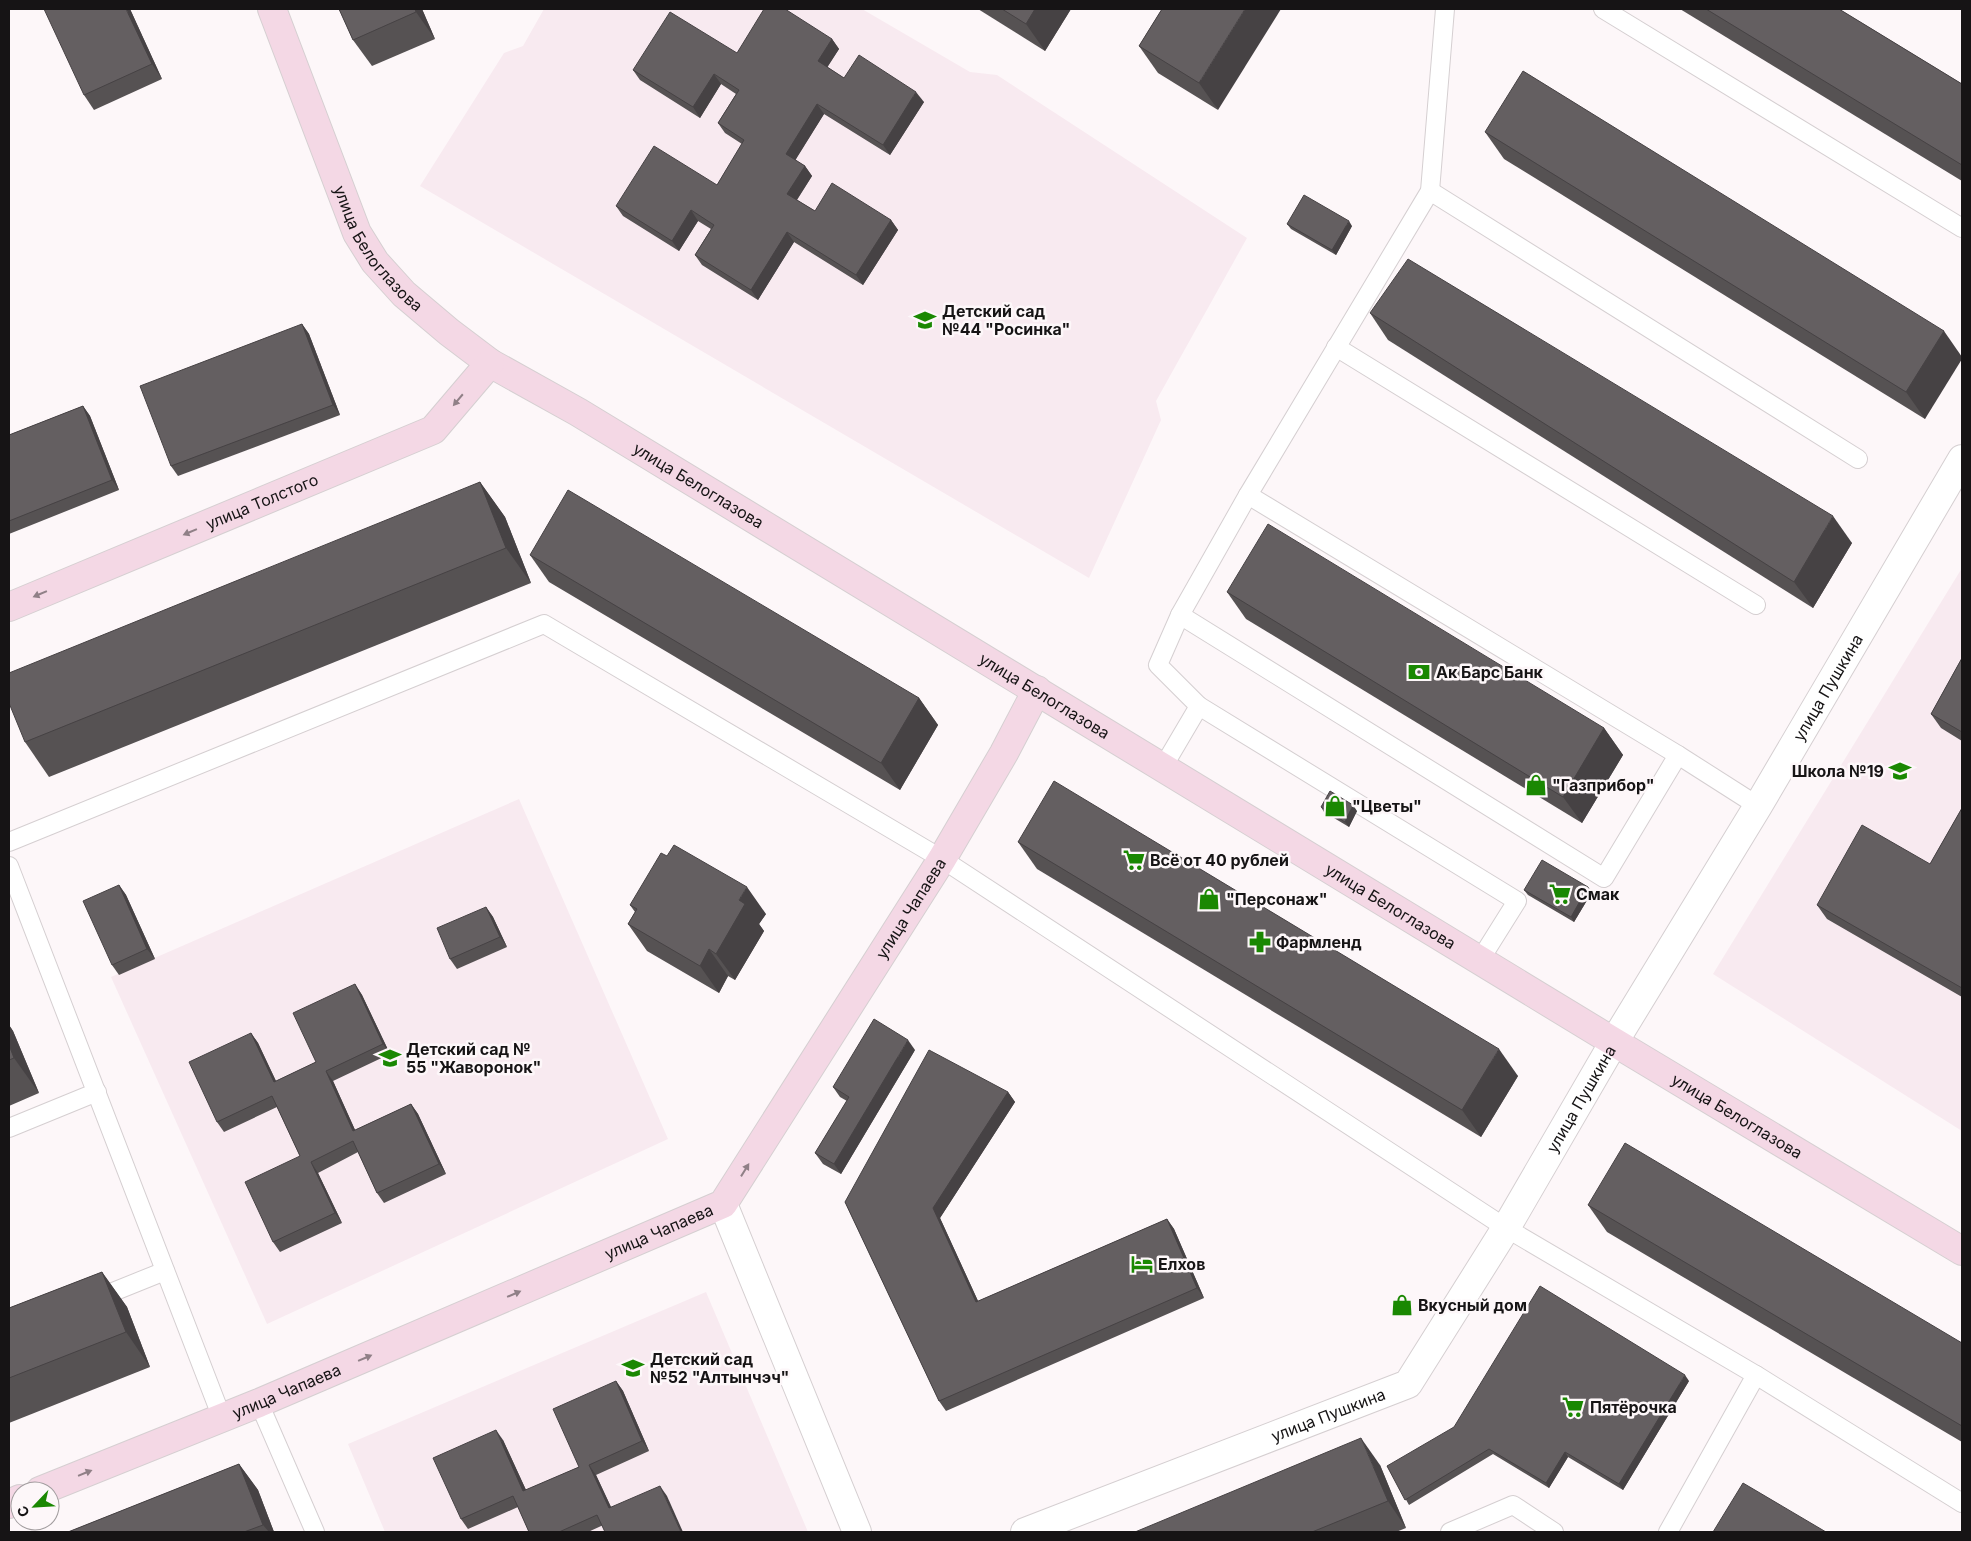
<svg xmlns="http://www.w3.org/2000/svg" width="1971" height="1541" font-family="Inter,sans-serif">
  <rect width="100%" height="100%" fill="#fdf7f9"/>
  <!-- built -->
  <g fill="#f8eaf0">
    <path d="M 544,9 L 862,9 L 970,72 L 997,75 L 1247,238 L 1156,401 L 1161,420 L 1089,578 L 420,186 L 504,53 L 523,46 Z"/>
    <path d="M 1962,568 L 1962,1131 L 1713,974 Z"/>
    <path d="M 519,799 L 668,1139 L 267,1324 L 111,977 Z"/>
    <path d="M 706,1292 L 808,1532 L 385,1532 L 348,1444 Z"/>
  </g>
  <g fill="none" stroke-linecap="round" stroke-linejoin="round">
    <!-- lane casing -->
    <g stroke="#d5cfd1" stroke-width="20">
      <g id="lane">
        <path d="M 1603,9 L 1962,228"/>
        <path d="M 1430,191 L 1858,459"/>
        <path d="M 1336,347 L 1756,605"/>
        <path d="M 1180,615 L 1604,878 L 1678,755 L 1248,495 L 1430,191 L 1445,9"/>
        <path d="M 1199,706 L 1517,901 L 1480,960"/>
        <path d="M 1678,755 L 1758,806"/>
        <path d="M 1163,767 L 1199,706 L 1158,665 L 1180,615 L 1248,495"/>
        <path d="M 9,842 L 544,624 L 942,859 L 1506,1228 L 1756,1375 L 1962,1503"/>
        <path d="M 9,866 L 222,1418"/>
        <path d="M 9,1128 L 97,1092"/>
        <path d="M 93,1300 L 165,1271"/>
        <path d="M 259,1403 L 315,1532"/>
        <path d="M 1450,1532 L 1513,1505 L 1554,1532"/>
        <path d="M 1668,1532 L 1756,1375"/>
      </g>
    </g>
    <!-- street casing -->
    <g stroke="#d5cfd1" stroke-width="30">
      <g id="street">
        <path d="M 723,1204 L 857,1532"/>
        <path id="s1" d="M 1025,1532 L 1408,1384 L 1506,1228 L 1614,1042 L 1758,806 L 1962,459"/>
      </g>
    </g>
    <!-- secondary casing -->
    <g stroke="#d5cfd1" stroke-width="30">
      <g id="secondary">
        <path id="s2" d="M 272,9 L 357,233 L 375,262 L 404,294 L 449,332 L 490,363 L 578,412 L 1614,1042 L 1962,1251"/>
        <path id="s3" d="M 9,607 L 433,430 L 490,363"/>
        <path id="s4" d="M 40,1491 L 259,1403 L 723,1204 L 942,859 L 1004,753 L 1037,690"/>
        <path d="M 9,1504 L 20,1499"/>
      </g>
    </g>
    <!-- lane -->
    <use href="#lane" stroke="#fff" stroke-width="18"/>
    <!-- street -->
    <use href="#street" stroke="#fff" stroke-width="28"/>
    <!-- secondary -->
    <use href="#secondary" stroke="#f4d8e5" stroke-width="28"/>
  </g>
  <!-- wall -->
  <g fill="#565253">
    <path d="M 130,9 L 162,79 L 94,110 L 84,95 Z"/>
    <path d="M 339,9 L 422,9 L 435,39 L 372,66 L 353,40 Z"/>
    <path d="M 978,9 L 1071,9 L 1045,51 Z"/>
    <path d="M 1162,9 L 1218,110 L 1158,73 L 1139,46 Z"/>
    <path d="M 1680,9 L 1839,9 L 1962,84 L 1962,181 Z"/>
    <path d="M 832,39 L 839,49 L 827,67 L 844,78 L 924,102 L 890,155 L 824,114 L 795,160 L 805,166 L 812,176 L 797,200 L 815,211 L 891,220 L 898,230 L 863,285 L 794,242 L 758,300 L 702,265 L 695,255 L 711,229 L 698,221 L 679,251 L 623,216 L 616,206 L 717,185 L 742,144 L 725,133 L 718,123 L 736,94 L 721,84 L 700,118 L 640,80 L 633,70 L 737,53 Z"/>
    <path d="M 1485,132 L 1944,331 L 1925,419 L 1504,159 Z"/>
    <path d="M 1287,224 L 1352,226 L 1336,255 L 1291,229 Z"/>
    <path d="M 1370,313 L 1852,543 L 1813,608 L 1388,340 Z"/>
    <path d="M 302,324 L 309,334 L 340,415 L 178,476 L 171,466 Z"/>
    <path d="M 83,406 L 90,416 L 119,490 L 9,534 L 9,435 Z"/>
    <path d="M 480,482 L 505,517 L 531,583 L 49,777 L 25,742 Z"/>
    <path d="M 530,555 L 919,698 L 938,725 L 900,790 L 549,582 Z"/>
    <path d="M 1227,592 L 1604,728 L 1623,755 L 1582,823 L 1246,619 Z"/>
    <path d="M 1962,658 L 1962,741 L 1941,728 L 1931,714 Z"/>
    <path d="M 1321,807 L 1357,811 L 1349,827 L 1324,812 Z"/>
    <path d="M 1962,808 L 1962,997 L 1827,919 L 1817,905 L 1930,864 Z"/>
    <path d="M 1018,842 L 1518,1076 L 1481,1137 L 1037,869 Z"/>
    <path d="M 119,885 L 126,895 L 155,959 L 119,975 L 112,965 Z"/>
    <path d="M 1588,887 L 1592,892 L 1574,922 L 1528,895 L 1524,890 Z"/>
    <path d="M 630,905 L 766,914 L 759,924 L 764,931 L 735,980 L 728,976 L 719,993 L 647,951 L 628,924 L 635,912 Z"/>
    <path d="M 486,907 L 493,917 L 507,947 L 457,969 L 450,959 Z"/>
    <path d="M 355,984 L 362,995 L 390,1054 L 333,1081 L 355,1130 L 411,1104 L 418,1114 L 446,1174 L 384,1203 L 377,1193 L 358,1152 L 318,1173 L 342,1223 L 280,1252 L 273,1242 L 300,1156 L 277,1107 L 224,1132 L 217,1122 L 251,1033 L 258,1043 L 276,1081 L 316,1062 Z"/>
    <path d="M 9,1025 L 13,1031 L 39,1093 L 9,1106 Z"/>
    <path d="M 915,1050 L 841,1174 L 823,1164 L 815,1153 L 847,1101 L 840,1097 L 833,1087 Z"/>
    <path d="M 1008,1092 L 1015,1102 L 940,1218 L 978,1301 L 1167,1219 L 1174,1229 L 1204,1298 L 946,1411 L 939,1401 L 845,1202 Z"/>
    <path d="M 1588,1205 L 1962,1343 L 1962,1442 L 1607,1232 Z"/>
    <path d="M 102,1272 L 127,1307 L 150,1367 L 9,1423 L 9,1308 Z"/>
    <path d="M 616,1381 L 623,1391 L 649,1451 L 596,1475 L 611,1507 L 667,1496 L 588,1532 L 529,1532 L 518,1507 L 468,1529 L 461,1519 L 503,1440 L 526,1490 L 579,1467 Z"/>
    <path d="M 1689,1381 L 1623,1490 L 1568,1457 L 1549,1488 L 1493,1454 L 1409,1505 L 1387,1466 Z"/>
    <path d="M 239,1464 L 258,1490 L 274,1532 L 68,1532 Z"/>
    <path d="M 1380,1465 L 1406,1528 L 1396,1532 L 1135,1532 Z"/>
  </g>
  <!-- shaded-wall -->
  <g fill="#464244">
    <path d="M 126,9 L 130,9 L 162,79 L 152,64 Z"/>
    <path d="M 415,9 L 422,9 L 435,39 L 416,12 Z"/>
    <path d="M 1035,9 L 1071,9 L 1045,51 L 1026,24 Z"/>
    <path d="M 1245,9 L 1281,9 L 1218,110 L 1199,83 Z"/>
    <path d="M 832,39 L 839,49 L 825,71 L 818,61 Z"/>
    <path d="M 714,74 L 721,84 L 700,118 L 693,107 Z"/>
    <path d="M 916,92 L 924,102 L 890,155 L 883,145 Z"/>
    <path d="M 817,104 L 824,114 L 793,164 L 786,154 Z"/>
    <path d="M 805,166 L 812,176 L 794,204 L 787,194 Z"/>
    <path d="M 691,210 L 698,221 L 679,251 L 672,241 Z"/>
    <path d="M 891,220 L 898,230 L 863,285 L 856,275 Z"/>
    <path d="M 1349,221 L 1352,226 L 1336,255 L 1332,250 Z"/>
    <path d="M 787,232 L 794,242 L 758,300 L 751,290 Z"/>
    <path d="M 302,324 L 309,334 L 340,415 L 333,405 Z"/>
    <path d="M 1944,331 L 1962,357 L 1962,359 L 1925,419 L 1906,392 Z"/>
    <path d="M 83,406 L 90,416 L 119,490 L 112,480 Z"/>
    <path d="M 480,482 L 505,517 L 531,583 L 506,548 Z"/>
    <path d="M 1833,516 L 1852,543 L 1813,608 L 1794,582 Z"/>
    <path d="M 919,698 L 938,725 L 900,790 L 881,763 Z"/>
    <path d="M 1604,728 L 1623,755 L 1582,823 L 1563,797 Z"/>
    <path d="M 1353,805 L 1357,811 L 1349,827 L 1345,822 Z"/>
    <path d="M 119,885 L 126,895 L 155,959 L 147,949 Z"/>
    <path d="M 747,887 L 766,914 L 759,924 L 764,931 L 735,980 L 716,954 L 739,900 Z"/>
    <path d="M 1588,887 L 1592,892 L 1574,922 L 1571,917 Z"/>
    <path d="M 486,907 L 493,917 L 507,947 L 500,937 Z"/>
    <path d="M 709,949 L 728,976 L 719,993 L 700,966 Z"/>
    <path d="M 355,984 L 362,995 L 390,1054 L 383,1044 Z"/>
    <path d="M 9,1025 L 13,1031 L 39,1093 L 14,1058 L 9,1045 Z"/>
    <path d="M 251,1033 L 258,1043 L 281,1092 L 274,1082 Z"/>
    <path d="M 908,1040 L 915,1050 L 841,1174 L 834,1164 Z"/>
    <path d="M 1499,1049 L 1518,1076 L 1481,1137 L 1462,1110 Z"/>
    <path d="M 326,1071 L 333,1081 L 360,1141 L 353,1131 Z"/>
    <path d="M 1008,1092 L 1015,1102 L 940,1218 L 983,1312 L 976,1302 L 933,1208 Z"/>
    <path d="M 411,1104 L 418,1114 L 446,1174 L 439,1164 Z"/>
    <path d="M 311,1162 L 318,1173 L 342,1223 L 335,1213 Z"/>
    <path d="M 1167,1219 L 1174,1229 L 1204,1298 L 1197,1288 Z"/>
    <path d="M 102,1272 L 127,1307 L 150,1367 L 126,1332 Z"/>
    <path d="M 1685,1375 L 1689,1381 L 1623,1490 L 1619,1484 Z"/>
    <path d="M 616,1381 L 623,1391 L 649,1451 L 642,1441 Z"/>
    <path d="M 496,1430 L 503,1440 L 531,1501 L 523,1491 Z"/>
    <path d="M 1361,1438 L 1380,1465 L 1406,1528 L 1388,1501 Z"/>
    <path d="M 1565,1452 L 1568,1457 L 1549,1488 L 1546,1483 Z"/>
    <path d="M 239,1464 L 258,1490 L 274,1532 L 269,1532 L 263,1525 Z"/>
    <path d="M 589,1465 L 596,1475 L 616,1518 L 609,1508 Z"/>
    <path d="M 660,1486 L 667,1496 L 683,1532 L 681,1532 Z"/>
  </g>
  <!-- building -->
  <g fill="#645f61" stroke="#464244">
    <path d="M 44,9 L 126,9 L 152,64 L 84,95 Z"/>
    <path d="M 339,9 L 415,9 L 416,12 L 353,40 Z"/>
    <path d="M 764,9 L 785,9 L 832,39 L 818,61 L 844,78 L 859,55 L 916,92 L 883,145 L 817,104 L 786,154 L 805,166 L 787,194 L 815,211 L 832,183 L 891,220 L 856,275 L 787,232 L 751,290 L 695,255 L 714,225 L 691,210 L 672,241 L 616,206 L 654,146 L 717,185 L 744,140 L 718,123 L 739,90 L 714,74 L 693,107 L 633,70 L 670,12 L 737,53 Z"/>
    <path d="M 1002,9 L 1035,9 L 1026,24 Z"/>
    <path d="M 1162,9 L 1245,9 L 1199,83 L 1139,46 Z"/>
    <path d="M 1706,9 L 1839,9 L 1962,84 L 1962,165 Z"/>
    <path d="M 1523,71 L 1944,331 L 1906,392 L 1485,132 Z"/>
    <path d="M 1304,195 L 1349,221 L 1332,250 L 1287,224 Z"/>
    <path d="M 1408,259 L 1833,516 L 1794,582 L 1370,313 Z"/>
    <path d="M 302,324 L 333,405 L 171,466 L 140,386 Z"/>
    <path d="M 83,406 L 112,480 L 9,521 L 9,435 Z"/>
    <path d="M 480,482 L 506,548 L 25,742 L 9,703 L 9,673 Z"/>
    <path d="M 568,490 L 919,698 L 881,763 L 530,555 Z"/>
    <path d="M 1268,524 L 1604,728 L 1563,797 L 1227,592 Z"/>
    <path d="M 1962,658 L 1962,732 L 1931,714 Z"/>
    <path d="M 1054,781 L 1499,1049 L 1462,1110 L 1018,842 Z"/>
    <path d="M 1330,791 L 1353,805 L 1345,822 L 1321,807 Z"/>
    <path d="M 1962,808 L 1962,988 L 1817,905 L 1862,825 L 1930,864 Z"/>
    <path d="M 674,845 L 747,887 L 739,900 L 745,904 L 716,954 L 709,949 L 700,966 L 628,924 L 637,909 L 630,905 L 661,853 L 667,856 Z"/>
    <path d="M 1542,860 L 1588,887 L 1571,917 L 1524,890 Z"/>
    <path d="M 119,885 L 147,949 L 112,965 L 83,901 Z"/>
    <path d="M 486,907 L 500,937 L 450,959 L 437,928 Z"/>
    <path d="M 355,984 L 383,1044 L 326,1071 L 353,1131 L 411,1104 L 439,1164 L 377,1193 L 353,1141 L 311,1162 L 335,1213 L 273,1242 L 245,1182 L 300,1156 L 272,1096 L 217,1122 L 189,1062 L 251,1033 L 274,1082 L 316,1062 L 293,1013 Z"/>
    <path d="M 874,1019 L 908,1040 L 834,1164 L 815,1153 L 849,1097 L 833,1087 Z"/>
    <path d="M 9,1045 L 14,1058 L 9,1060 Z"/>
    <path d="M 929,1050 L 1008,1092 L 933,1208 L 976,1302 L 1167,1219 L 1197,1288 L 939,1401 L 845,1202 Z"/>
    <path d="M 1625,1143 L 1962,1343 L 1962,1426 L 1588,1205 Z"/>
    <path d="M 102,1272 L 126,1332 L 9,1378 L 9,1308 Z"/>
    <path d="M 1540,1286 L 1685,1375 L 1619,1484 L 1565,1452 L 1546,1483 L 1489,1449 L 1405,1500 L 1387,1466 L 1454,1427 Z"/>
    <path d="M 616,1381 L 642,1441 L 589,1465 L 609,1508 L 660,1486 L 681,1532 L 605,1532 L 597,1515 L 559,1532 L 529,1532 L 513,1496 L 461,1519 L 433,1458 L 496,1430 L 523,1491 L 579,1467 L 553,1409 Z"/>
    <path d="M 1361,1438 L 1388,1501 L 1312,1532 L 1135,1532 Z"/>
    <path d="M 239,1464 L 263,1525 L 244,1532 L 68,1532 Z"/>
    <path d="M 1743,1483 L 1826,1532 L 1713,1532 Z"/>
  </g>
  <!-- one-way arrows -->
  <defs><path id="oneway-solid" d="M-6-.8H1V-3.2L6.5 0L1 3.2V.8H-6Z" transform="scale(1.25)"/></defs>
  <g fill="#908087">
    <use href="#oneway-solid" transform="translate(458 400) rotate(130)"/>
    <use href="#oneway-solid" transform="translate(190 532) rotate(157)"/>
    <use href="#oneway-solid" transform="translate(40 594) rotate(157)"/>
    <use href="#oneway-solid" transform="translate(745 1170) rotate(-58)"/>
    <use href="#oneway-solid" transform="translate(514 1294) rotate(-23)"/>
    <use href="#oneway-solid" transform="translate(365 1358) rotate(-23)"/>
    <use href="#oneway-solid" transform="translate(85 1473) rotate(-22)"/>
  </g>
  <!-- icons -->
  <defs>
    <g id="school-bare" transform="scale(1.725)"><path d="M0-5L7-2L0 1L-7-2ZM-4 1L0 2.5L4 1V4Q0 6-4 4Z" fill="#1a8802" stroke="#fdf7f9" stroke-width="2.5" paint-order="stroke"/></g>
    <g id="bank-bare" transform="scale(1.725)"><path d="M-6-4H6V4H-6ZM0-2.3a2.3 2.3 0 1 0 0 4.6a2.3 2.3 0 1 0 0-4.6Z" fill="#1a8802" stroke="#fdf7f9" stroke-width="2.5" paint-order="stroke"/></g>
    <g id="shop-bare" transform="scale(1.725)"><path d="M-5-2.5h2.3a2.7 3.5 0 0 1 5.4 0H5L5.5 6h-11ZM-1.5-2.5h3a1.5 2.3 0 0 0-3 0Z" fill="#1a8802" stroke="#fdf7f9" stroke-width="2.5" paint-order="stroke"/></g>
    <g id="supermarket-bare" transform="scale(1.725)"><path d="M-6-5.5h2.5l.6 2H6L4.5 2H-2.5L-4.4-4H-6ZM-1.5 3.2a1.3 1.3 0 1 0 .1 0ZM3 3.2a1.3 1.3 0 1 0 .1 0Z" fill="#1a8802" stroke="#fdf7f9" stroke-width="2.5" paint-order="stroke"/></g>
    <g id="pharmacy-bare" transform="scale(1.725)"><path d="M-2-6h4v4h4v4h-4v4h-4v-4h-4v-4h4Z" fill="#1a8802" stroke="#fdf7f9" stroke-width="2.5" paint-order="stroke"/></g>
    <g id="hotel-bare" transform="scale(1.725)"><path d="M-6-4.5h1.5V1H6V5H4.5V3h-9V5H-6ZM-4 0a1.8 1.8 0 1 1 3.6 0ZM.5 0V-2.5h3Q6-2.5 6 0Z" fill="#1a8802" stroke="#fdf7f9" stroke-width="2.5" paint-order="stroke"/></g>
  </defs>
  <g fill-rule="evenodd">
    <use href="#school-bare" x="925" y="320"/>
    <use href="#bank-bare" x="1419" y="672"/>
    <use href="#school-bare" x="1900" y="771"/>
    <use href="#shop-bare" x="1536" y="785"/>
    <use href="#shop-bare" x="1335" y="806"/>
    <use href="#supermarket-bare" x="1134" y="860"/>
    <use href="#supermarket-bare" x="1560" y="894"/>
    <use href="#shop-bare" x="1209" y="899"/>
    <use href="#pharmacy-bare" x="1260" y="942"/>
    <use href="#school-bare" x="390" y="1058"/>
    <use href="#hotel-bare" x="1142" y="1264"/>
    <use href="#shop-bare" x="1402" y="1305"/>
    <use href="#school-bare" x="633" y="1368"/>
    <use href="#supermarket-bare" x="1573" y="1407"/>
  </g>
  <g text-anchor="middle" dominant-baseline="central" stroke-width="5" stroke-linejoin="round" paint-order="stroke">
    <!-- street labels -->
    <g font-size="16" fill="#161415" stroke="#fdf7f9">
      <text stroke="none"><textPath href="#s2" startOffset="264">улица Белоглазова</textPath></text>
      <text stroke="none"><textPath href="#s2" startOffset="669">улица Белоглазова</textPath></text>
      <text stroke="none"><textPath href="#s3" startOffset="274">улица Толстого</textPath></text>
      <text stroke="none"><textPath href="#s1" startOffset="1224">улица Пушкина</textPath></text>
      <text stroke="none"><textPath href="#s2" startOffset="1074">улица Белоглазова</textPath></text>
      <text stroke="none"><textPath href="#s2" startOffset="1479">улица Белоглазова</textPath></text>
      <text stroke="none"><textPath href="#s4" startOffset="1091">улица Чапаева</textPath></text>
      <text stroke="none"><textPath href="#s1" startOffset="744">улица Пушкина</textPath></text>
      <text stroke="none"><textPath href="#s2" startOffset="1884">улица Белоглазова</textPath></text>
      <text stroke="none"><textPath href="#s4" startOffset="671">улица Чапаева</textPath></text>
      <text stroke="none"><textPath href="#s4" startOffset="266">улица Чапаева</textPath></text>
      <text stroke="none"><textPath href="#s1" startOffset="325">улица Пушкина</textPath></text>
    </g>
    <!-- poi labels -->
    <g font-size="16" font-weight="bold" fill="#161415" stroke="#fdf7f9" text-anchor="start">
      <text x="942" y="311">Детский сад<tspan x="942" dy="18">№44 "Росинка"</tspan></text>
      <text x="1436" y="672">Ак Барс Банк</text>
      <text x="1884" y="771" text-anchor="end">Школа №19</text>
      <text x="1552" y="785">"Газприбор"</text>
      <text x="1352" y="806">"Цветы"</text>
      <text x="1150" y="860">Всё от 40 рублей</text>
      <text x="1576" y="894">Смак</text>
      <text x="1226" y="899">"Персонаж"</text>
      <text x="1276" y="942">Фармленд</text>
      <text x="406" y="1049">Детский сад №<tspan x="406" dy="18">55 "Жаворонок"</tspan></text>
      <text x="1158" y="1264">Елхов</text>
      <text x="1418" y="1305">Вкусный дом</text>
      <text x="650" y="1359">Детский сад<tspan x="650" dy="18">№52 "Алтынчэч"</tspan></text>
      <text x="1590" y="1407">Пятёрочка</text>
    </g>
  </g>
  <!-- border -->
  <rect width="1971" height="1541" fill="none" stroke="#161415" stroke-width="20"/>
  <!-- north arrow -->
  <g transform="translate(35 1506) rotate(245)"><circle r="24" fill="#fdf7f9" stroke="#a19c9e"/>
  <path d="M0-4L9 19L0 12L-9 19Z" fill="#1a8802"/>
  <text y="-8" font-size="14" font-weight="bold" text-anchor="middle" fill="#161415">С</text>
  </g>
</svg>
